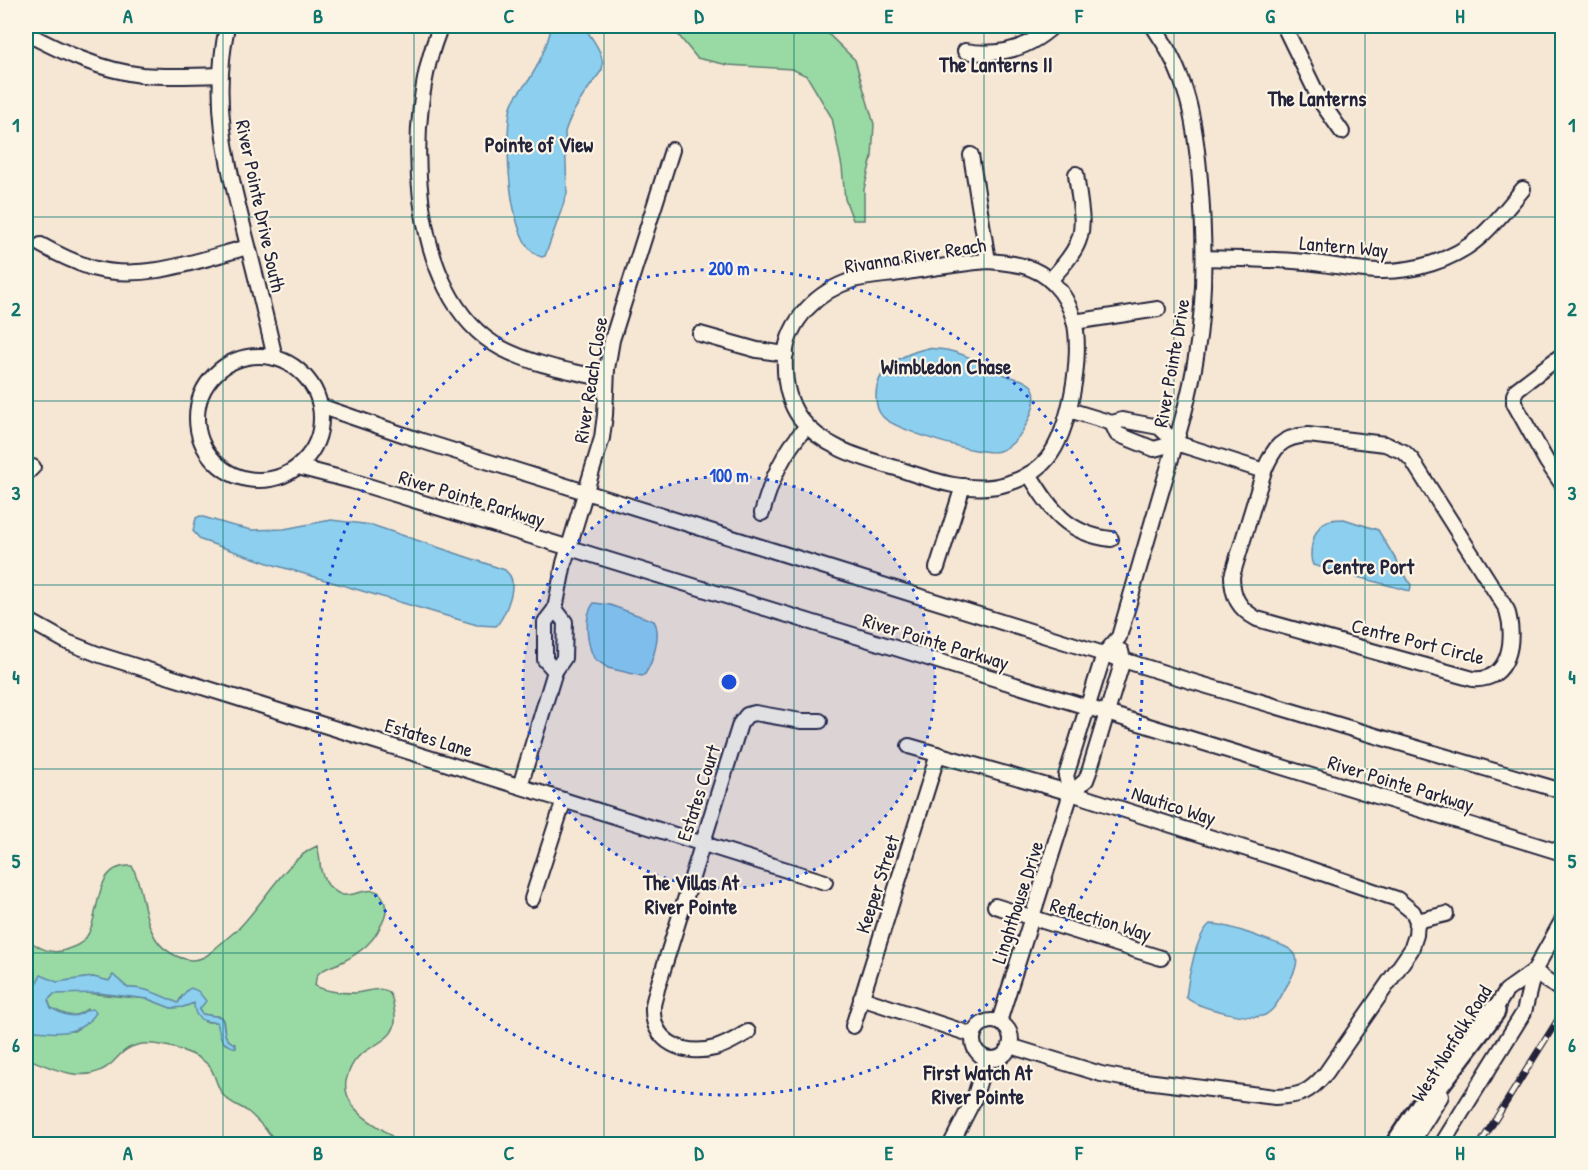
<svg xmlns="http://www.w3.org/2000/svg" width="1588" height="1170" font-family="'Patrick Hand',sans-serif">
  <rect width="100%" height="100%" fill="#f6e6d4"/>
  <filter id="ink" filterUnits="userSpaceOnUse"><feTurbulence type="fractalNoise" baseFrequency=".0167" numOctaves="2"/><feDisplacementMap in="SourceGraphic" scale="12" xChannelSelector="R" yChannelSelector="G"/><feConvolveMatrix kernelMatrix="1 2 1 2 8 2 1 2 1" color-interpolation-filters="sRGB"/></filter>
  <g filter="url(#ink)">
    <!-- green -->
    <g fill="#99daa4" stroke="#5e7e70" stroke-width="1.5">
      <path d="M 671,26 L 820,26 L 855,60 L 874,124 L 872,157 L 864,189 L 864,220 L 853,220 L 845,199 L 842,167 L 832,118 L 807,76 L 792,69 L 728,65 L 697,58 Z"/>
      <path d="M 317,846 C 322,861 317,870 328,885 C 331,888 338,894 343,895 C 359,897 382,876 386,910 C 386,916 383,922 380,927 C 373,943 359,953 344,961 C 336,965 326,967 319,973 C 315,977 316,980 315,986 C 327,992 343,993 356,993 C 365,992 380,986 388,992 C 393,996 393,1003 394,1009 C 401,1040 376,1041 359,1056 C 352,1063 348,1072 346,1081 C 345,1087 347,1096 351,1103 C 363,1122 386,1128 400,1144 L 279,1144 C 269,1134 259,1120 247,1111 C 240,1106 230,1103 224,1096 C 217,1089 216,1076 210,1067 C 198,1052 156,1040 137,1045 C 125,1048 120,1055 112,1063 C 86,1087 53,1068 26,1058 L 26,1030 L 74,1031 L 91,1020 L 87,1009 C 72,1020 67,1015 51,1008 L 48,1000 L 54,994 L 74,992 L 148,999 L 171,1008 L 183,1007 L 194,1003 L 205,1022 L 217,1022 L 225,1044 L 236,1047 L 235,1044 C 220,1038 227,1029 222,1017 L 202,1014 L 199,1010 L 201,1007 L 182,996 L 178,1003 C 162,997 146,987 128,988 L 113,975 L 109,981 L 93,977 L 57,982 L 37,982 L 26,987 L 26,938 C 38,948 52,956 68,949 C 73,947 80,945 84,940 C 103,919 90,863 132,866 C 144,888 142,917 156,939 C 164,952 188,966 204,957 C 209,955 214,949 218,946 C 225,940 232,934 239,928 C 264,903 285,860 317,846 Z"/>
    </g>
    <!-- water -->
    <g fill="#8dcfef" stroke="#628aa7" stroke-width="1.5">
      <path d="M 552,26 L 584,26 C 592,39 606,55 602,70 C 588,89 572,109 565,132 L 567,194 L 547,251 L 545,256 L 542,257 C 507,250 504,135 511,107 C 514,96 522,89 529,80 C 540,63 547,45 552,26 Z"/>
      <path d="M 928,348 C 934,349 940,349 946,350 C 967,354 986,366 1005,375 C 1012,378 1020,378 1026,382 C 1029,384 1032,385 1033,388 C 1038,399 1032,413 1027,423 C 1021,435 1012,447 999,451 C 982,457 895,430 883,417 C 877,411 876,403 876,396 C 876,366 903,354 928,348 Z"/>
      <path d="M 200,516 L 230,525 L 252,530 L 284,529 L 331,520 L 372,525 L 505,570 C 509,574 512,577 512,583 C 513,595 504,618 496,626 L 477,625 L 271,564 L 201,540 L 193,531 L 196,518 Z"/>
      <path d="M 1344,519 L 1378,530 L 1411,585 L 1410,591 L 1313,565 C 1308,554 1313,530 1324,523 C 1330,519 1337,519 1344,519 Z"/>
      <path d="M 594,603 L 610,605 L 654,621 C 662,633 653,662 645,674 L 642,676 L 608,668 L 594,658 C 587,644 583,615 594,603 Z"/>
      <path d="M 1210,924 C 1226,924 1244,932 1259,937 C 1296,950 1308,951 1285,989 C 1280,998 1275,1010 1265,1015 C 1252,1021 1196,1008 1186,997 C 1188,979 1196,935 1210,924 Z"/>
      <path d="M 41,975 L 57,982 L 93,977 L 109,981 L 113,975 L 128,988 C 146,987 162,996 178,1003 L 187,990 L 191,988 L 198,991 L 206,1001 L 199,1010 L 202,1014 L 221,1017 C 227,1029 220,1038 235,1044 L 236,1048 C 219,1043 221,1038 217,1022 C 202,1022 194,1019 194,1003 L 183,1007 L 171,1008 L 148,999 L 99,993 L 54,994 L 48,1000 L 51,1008 C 59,1012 71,1019 80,1014 C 86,1011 86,1009 93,1009 L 96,1013 C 79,1038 52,1033 26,1030 L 26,987 L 37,982 Z"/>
    </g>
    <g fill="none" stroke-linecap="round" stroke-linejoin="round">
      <!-- minor casing -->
      <g stroke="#22223b" stroke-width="18">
        <g id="minor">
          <path d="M 227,26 C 211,105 227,161 246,238 C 256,277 266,318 275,358"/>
          <path d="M 441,26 C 403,112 406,297 501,348 C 533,365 571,371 606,379"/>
          <path d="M 1284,26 L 1321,102 L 1342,132"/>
          <path d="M 26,33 C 62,52 100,70 142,75 C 168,77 194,76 220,75"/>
          <path d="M 965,51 C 999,57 1028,49 1053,26"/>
          <path d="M 971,155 L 988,261"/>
          <path d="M 41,245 C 57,254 74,262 92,268 C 145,282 198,260 248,247"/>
          <path d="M 1204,258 C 1237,259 1272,259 1305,262 C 1329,264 1353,270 1378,271 C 1413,272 1453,261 1480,237 C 1496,223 1509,206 1523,189"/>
          <path d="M 988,261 C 1013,263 1036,265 1054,284 C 1064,294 1070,306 1074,320 C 1083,354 1070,432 1047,459 C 1038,470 1023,479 1009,483 C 974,495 933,481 899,469 C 863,458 824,449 800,418 C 787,400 784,378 785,357 C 788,320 818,291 853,280 C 870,276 889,275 907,272 C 934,268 961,263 988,261 Z"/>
          <path d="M 1050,280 C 1091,237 1083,229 1076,174"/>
          <path d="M 1074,322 L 1158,309"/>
          <path d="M 700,334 L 757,350 L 786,354"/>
          <path d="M 1562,355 L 1517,389 L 1514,395 L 1514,403 L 1547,462 L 1562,484"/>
          <circle cx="259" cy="418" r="62"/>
          <path d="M 320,406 L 419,440 L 1187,680 L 1562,791"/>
          <path d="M 1069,410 L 1112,423 L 1122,420 L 1159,427 L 1176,443 L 1264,471"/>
          <path d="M 1112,423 L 1117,434 L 1154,449 L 1176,443"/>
          <path d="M 1308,435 L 1385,444 L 1404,452 L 1412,460 L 1507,610 C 1516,639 1510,682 1473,679 L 1257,619 C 1239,609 1232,597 1232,576 L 1264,471 C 1274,447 1281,437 1308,435 Z"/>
          <path d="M 298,467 L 352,481 L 1562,853"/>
          <path d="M 26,474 L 33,467"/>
          <path d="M 1029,474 C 1051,510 1067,534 1111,539"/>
          <path d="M 762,513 C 772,478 782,454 807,426"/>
          <path d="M 937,568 L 963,486"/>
          <path d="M 26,619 L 67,642 L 100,655 L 825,882"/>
          <path d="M 555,671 L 545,660 L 545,622 L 555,609 L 564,563 L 602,438 L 605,415 L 607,369 L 612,340 L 672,150"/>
          <path d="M 909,746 L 1071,793 L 1307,868 L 1397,899 L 1413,912 L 1417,921 L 1416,935 L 1411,950 L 1326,1073 C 1309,1093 1301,1096 1275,1097 L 1122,1078 L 1101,1074 L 1010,1046"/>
          <path d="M 520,786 L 555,671 L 564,658 L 565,622 L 555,609"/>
          <path d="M 1071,793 L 1066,776 L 1104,654 L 1119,637 C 1133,588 1148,538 1162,489 C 1175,445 1189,402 1196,357 C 1206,298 1205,239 1200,180 C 1195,121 1188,76 1153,26"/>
          <path d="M 532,899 L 564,800"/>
          <path d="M 995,906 L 1161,958"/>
          <path d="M 1417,921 L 1446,914"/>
          <path d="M 1534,971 L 1562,991"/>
          <path d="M 861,998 L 973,1035"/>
          <path d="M 1491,1016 L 1506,991 L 1534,971"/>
          <circle cx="992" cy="1040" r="19"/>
          <path d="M 999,1022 L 1071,793 L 1086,780 L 1089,772 L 1123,660 L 1121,651"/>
          <path d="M 853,1026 L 938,754"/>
          <path d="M 748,1032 C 737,1038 727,1045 715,1048 C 685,1056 651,1043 653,1007 C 653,1002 656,995 657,989 L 740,724 L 747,715 L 755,713 L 801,721 L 820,721"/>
          <path d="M 951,1144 L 974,1099 L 986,1059"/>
          <path d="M 1411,1144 L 1441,1096"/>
          <path d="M 1442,1144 L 1524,1012 L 1534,971 L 1562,921"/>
        </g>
      </g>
      <!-- highway casing -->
      <g stroke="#22223b" stroke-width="26">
        <path id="highway" d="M 1397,1144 L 1422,1106 L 1494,1011"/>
      </g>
      <!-- minor -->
      <use href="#minor" stroke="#fcf5e5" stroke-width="14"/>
      <!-- highway -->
      <use href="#highway" stroke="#fcf5e5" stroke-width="21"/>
      <!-- rail casing -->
      <g stroke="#22223b" stroke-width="7">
        <path id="rail" d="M 1480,1144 L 1562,1013"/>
      </g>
      <!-- rail -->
      <use href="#rail" stroke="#fcf5e5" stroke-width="4.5" stroke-dasharray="14" stroke-linecap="butt"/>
    </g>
  </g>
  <!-- grid -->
  <path fill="none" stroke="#0f766e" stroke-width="1.5" stroke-opacity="0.55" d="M 223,26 L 223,1144M 414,26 L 414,1144M 604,26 L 604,1144M 794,26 L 794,1144M 984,26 L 984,1144M 1174,26 L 1174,1144M 1365,26 L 1365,1144M 26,217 L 1562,217M 26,401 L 1562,401M 26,585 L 1562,585M 26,769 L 1562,769M 26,953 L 1562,953"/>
  <!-- distance rings -->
  <circle cx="729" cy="682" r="206" fill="#1d4ed8" fill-opacity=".12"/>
  <g fill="none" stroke="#1d4ed8" stroke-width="3" stroke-dasharray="3 6">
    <circle cx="729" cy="682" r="206"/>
    <circle cx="729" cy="682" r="413"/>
  </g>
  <g text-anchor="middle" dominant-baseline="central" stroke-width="4.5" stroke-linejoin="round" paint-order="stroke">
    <!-- street labels -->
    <g font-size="20" fill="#22223b" stroke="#fcf5e5">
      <text transform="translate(261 206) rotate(78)">River Pointe Drive South</text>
      <text transform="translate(1344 246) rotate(5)">Lantern Way</text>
      <text transform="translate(915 255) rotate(-9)">Rivanna River Reach</text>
      <text transform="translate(1171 363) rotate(-80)">River Pointe Drive</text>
      <text transform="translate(590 380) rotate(-81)">River Reach Close</text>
      <text transform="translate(472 498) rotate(17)">River Pointe Parkway</text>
      <text transform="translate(936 641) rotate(17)">River Pointe Parkway</text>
      <text transform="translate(1418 641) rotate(14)">Centre Port Circle</text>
      <text transform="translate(429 737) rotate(17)">Estates Lane</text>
      <text transform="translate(1401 783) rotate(17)">River Pointe Parkway</text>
      <text transform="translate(698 793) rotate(-72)">Estates Court</text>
      <text transform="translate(1174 805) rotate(18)">Nautico Way</text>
      <text transform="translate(877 884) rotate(-72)">Keeper Street</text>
      <text transform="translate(1017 902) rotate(-72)">Linghthouse Drive</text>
      <text transform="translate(1101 919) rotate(17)">Reflection Way</text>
      <text transform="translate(1451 1043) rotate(-58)">West Norfolk Road</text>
    </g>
    <!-- neighbourhood labels -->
    <g font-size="21" font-weight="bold" fill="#22223b" stroke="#fcf5e5">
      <text x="996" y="64">The Lanterns II</text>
      <text x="1317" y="98">The Lanterns</text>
      <text x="539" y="144">Pointe of View</text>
      <text x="946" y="366">Wimbledon Chase</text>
      <text x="1368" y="566">Centre Port</text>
      <text x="691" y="882">The Villas At<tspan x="691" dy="24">River Pointe</tspan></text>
      <text x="978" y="1072">First Watch At<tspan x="978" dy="24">River Pointe</tspan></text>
    </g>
  </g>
  <circle cx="729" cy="682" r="9" fill="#1d4ed8" stroke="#fcf5e5" stroke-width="3"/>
  <g font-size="18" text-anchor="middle" font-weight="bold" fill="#1d4ed8" stroke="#fcf5e5" stroke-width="4.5" stroke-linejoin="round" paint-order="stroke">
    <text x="729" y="275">200 m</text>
    <text x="729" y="482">100 m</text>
  </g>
  <!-- margin -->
  <rect width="1588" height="1170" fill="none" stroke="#fcf5e5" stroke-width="66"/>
  <rect x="33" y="33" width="1522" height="1104" fill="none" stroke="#0f766e" stroke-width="2"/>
  <g font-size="20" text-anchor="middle" font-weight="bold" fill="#0f766e">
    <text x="128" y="23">A</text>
    <text x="318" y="23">B</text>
    <text x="509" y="23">C</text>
    <text x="699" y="23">D</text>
    <text x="889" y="23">E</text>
    <text x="1079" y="23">F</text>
    <text x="1270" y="23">G</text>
    <text x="1460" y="23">H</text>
    <text x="16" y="132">1</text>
    <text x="1572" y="132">1</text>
    <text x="16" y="316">2</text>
    <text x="1572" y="316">2</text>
    <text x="16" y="500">3</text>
    <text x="1572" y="500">3</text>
    <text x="16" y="684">4</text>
    <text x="1572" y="684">4</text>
    <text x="16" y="868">5</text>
    <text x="1572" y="868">5</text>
    <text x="16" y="1052">6</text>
    <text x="1572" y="1052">6</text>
    <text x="128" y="1160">A</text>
    <text x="318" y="1160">B</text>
    <text x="509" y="1160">C</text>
    <text x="699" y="1160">D</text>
    <text x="889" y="1160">E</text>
    <text x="1079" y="1160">F</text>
    <text x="1270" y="1160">G</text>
    <text x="1460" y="1160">H</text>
  </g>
</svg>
